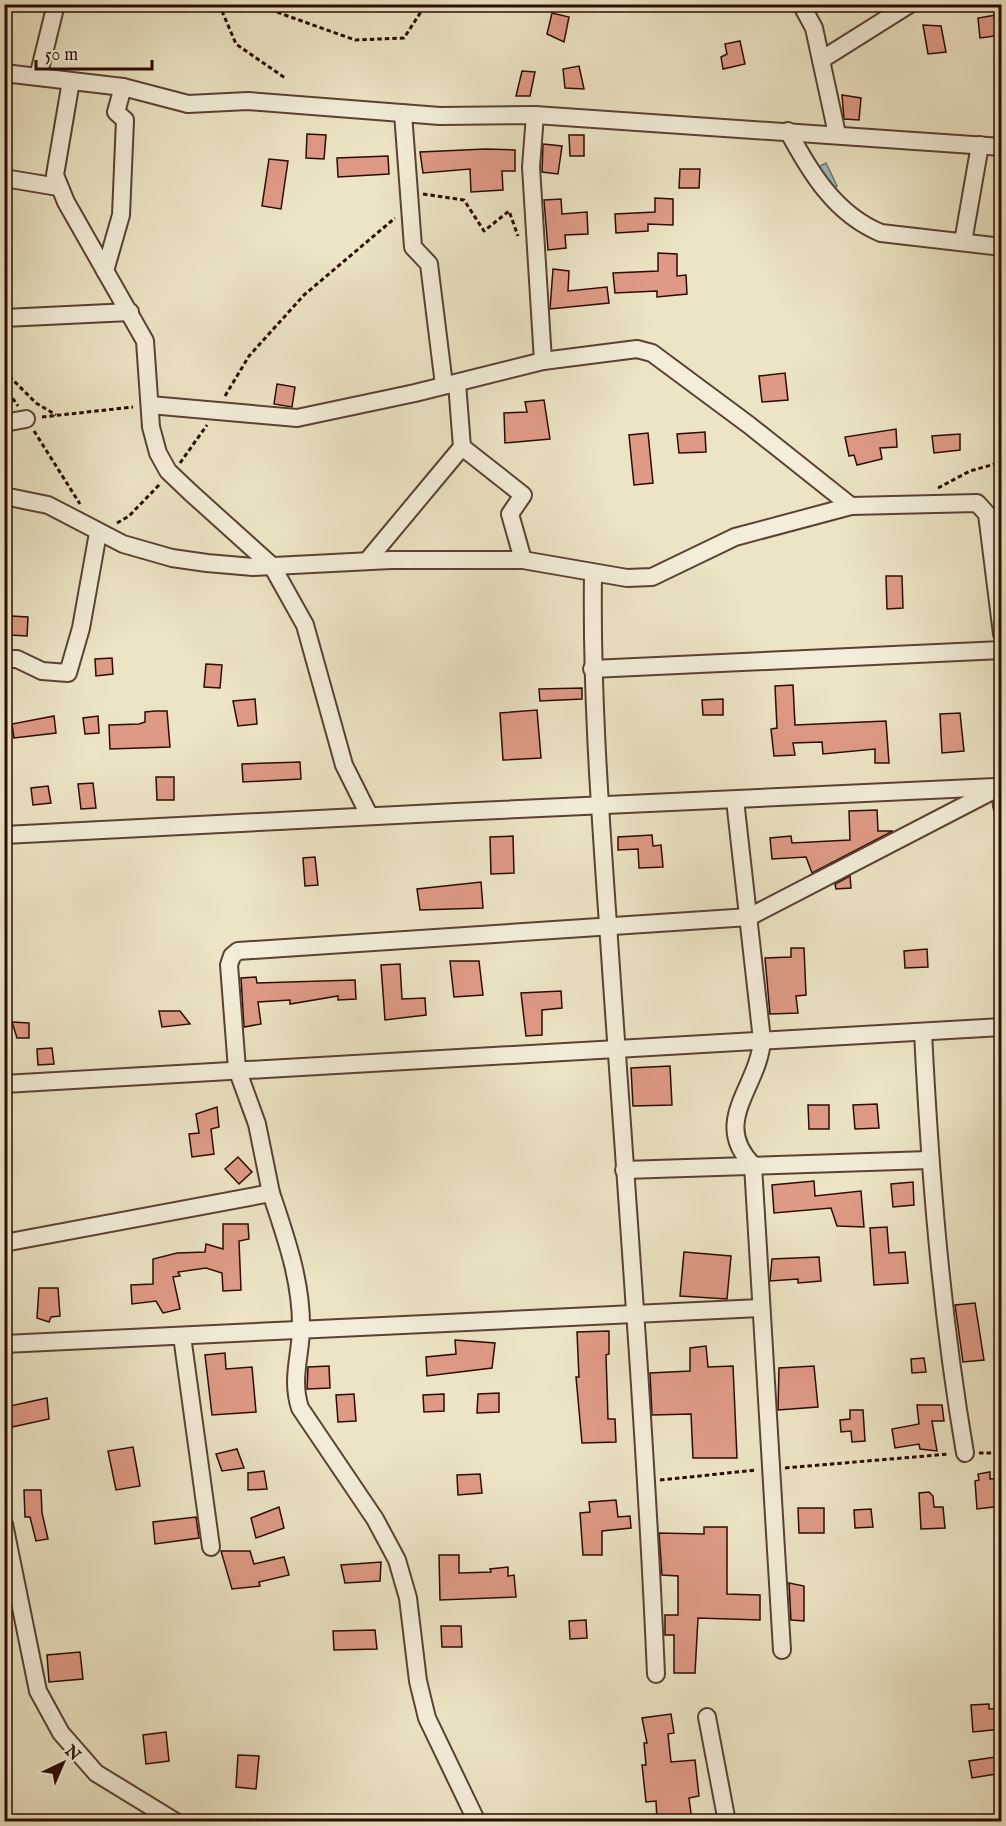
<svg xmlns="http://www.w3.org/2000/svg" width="1006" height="1826" font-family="'IM FELL English',serif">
  <rect width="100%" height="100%" fill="#ece4c4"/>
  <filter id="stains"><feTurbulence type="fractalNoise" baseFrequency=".00333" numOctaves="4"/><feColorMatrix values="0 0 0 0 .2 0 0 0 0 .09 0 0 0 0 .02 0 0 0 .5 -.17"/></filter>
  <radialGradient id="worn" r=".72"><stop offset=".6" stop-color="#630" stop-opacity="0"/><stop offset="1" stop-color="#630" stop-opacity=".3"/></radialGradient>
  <!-- water -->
  <path fill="#9dbcbf" stroke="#6f7573" stroke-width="1.5" d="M 826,163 L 837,186 L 825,193 L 810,171 Z"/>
  <!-- building -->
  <g fill="#df9a86" stroke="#2b0b02" stroke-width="1.5">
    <path d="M 552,13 L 569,17 L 564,42 L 547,34 Z"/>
    <path d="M 1002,14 L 1002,35 L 980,38 L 978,18 Z"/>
    <path d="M 923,25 L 941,26 L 946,52 L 928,54 Z"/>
    <path d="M 740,41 L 745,64 L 723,69 L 721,57 L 727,54 L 725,44 Z"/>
    <path d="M 579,66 L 584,89 L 565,88 L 563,69 Z"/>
    <path d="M 522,71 L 535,72 L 530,96 L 516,96 Z"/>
    <path d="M 842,95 L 861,98 L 859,120 L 844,119 Z"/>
    <path d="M 307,134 L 326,135 L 324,159 L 306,158 Z"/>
    <path d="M 569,135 L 584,135 L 584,156 L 570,156 Z"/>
    <path d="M 543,144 L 562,146 L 558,174 L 542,172 Z"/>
    <path d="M 486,149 L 515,150 L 515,171 L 502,171 L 503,190 L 471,192 L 470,169 L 423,173 L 420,152 Z"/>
    <path d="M 388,156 L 389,174 L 338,177 L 337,158 Z"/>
    <path d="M 269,159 L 288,161 L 281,209 L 262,206 Z"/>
    <path d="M 680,169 L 700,169 L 699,188 L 679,188 Z"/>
    <path d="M 655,198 L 673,199 L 673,225 L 648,224 L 648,231 L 616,233 L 615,214 L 655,212 Z"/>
    <path d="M 561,199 L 562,214 L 587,212 L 588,234 L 565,235 L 566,248 L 548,250 L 544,200 Z"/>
    <path d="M 658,253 L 677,254 L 677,276 L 686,275 L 687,294 L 657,297 L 657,291 L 615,293 L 613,273 L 658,271 Z"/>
    <path d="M 553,269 L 569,271 L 568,291 L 607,287 L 609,303 L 550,309 Z"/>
    <path d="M 785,373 L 788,400 L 762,402 L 759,376 Z"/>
    <path d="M 277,384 L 295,387 L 292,407 L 274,404 Z"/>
    <path d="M 544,400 L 550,439 L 505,443 L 504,413 L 527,412 L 525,402 Z"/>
    <path d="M 896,429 L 897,447 L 880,448 L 882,459 L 857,465 L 854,455 L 849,456 L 845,437 Z"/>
    <path d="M 705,432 L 706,452 L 679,453 L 677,434 Z"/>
    <path d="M 648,433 L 653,483 L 634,485 L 629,435 Z"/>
    <path d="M 960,434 L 960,450 L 934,453 L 932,436 Z"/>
    <path d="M 886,576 L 902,576 L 903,608 L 887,609 Z"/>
    <path d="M 11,616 L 28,617 L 27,636 L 10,635 Z"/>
    <path d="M 112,658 L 113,674 L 96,676 L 95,659 Z"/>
    <path d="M 206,664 L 222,665 L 220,688 L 204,687 Z"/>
    <path d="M 793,685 L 795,725 L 886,721 L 889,763 L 875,763 L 875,749 L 823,754 L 822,742 L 793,743 L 795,755 L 774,756 L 771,729 L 777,728 L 775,686 Z"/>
    <path d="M 582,688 L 582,699 L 540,701 L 539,689 Z"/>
    <path d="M 255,699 L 257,724 L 238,726 L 233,701 Z"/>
    <path d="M 723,699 L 723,715 L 703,715 L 702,700 Z"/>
    <path d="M 537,710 L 541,758 L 503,760 L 500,713 Z"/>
    <path d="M 155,711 L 167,711 L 170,747 L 110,749 L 109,725 L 139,724 L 145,722 L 145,712 Z"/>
    <path d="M 960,713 L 964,751 L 942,753 L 940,714 Z"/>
    <path d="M 54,716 L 56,733 L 14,738 L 12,724 Z"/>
    <path d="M 98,716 L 99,733 L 85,734 L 83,718 Z"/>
    <path d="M 300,762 L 301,779 L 243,782 L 242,764 Z"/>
    <path d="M 156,777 L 174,777 L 174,800 L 157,800 Z"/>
    <path d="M 93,783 L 96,808 L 81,809 L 78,784 Z"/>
    <path d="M 48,786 L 51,803 L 33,805 L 31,788 Z"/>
    <path d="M 877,810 L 878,831 L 893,831 L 812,873 L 806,857 L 772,859 L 770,838 L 791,836 L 792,843 L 850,840 L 849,811 Z"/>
    <path d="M 652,835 L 653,846 L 661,845 L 663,867 L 639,868 L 638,849 L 618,850 L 618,837 Z"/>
    <path d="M 513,836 L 514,873 L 491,874 L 490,837 Z"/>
    <path d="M 315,857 L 318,885 L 305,886 L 303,858 Z"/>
    <path d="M 850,876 L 851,888 L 836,889 L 835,884 Z"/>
    <path d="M 481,882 L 483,908 L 420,910 L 417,889 Z"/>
    <path d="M 791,948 L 804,948 L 806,995 L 796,996 L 798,1013 L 770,1014 L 765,958 L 791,957 Z"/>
    <path d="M 927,949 L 928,967 L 905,968 L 904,951 Z"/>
    <path d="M 450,961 L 479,961 L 483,995 L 454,997 Z"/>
    <path d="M 400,964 L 402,999 L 425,998 L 426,1015 L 385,1020 L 381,965 Z"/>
    <path d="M 256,977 L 257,983 L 355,980 L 356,999 L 338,1000 L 338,996 L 290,1004 L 290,1000 L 258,1002 L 261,1024 L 244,1027 L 241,978 Z"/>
    <path d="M 561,991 L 562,1008 L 542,1010 L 542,1035 L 526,1036 L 521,993 Z"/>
    <path d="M 159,1011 L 180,1011 L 190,1024 L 162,1027 Z"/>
    <path d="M 12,1022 L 29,1023 L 29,1038 L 17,1038 Z"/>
    <path d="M 52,1048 L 54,1064 L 38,1065 L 37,1049 Z"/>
    <path d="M 670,1066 L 672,1105 L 633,1106 L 631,1068 Z"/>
    <path d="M 877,1104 L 879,1128 L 855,1129 L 853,1105 Z"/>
    <path d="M 808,1105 L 829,1105 L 829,1129 L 809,1129 Z"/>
    <path d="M 217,1107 L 219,1127 L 211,1129 L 214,1154 L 192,1157 L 189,1134 L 199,1133 L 196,1114 Z"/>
    <path d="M 238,1157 L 252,1172 L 239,1184 L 225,1169 Z"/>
    <path d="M 814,1181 L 815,1196 L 861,1191 L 864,1227 L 837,1226 L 831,1208 L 774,1213 L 772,1185 Z"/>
    <path d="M 913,1182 L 914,1205 L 893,1207 L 891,1184 Z"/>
    <path d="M 223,1224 L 248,1224 L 249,1239 L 239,1241 L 241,1290 L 223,1291 L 222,1273 L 206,1268 L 178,1272 L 180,1276 L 173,1277 L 180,1309 L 163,1313 L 156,1301 L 132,1304 L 131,1285 L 153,1284 L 153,1259 L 177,1253 L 205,1252 L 206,1244 L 223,1249 Z"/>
    <path d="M 887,1227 L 889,1253 L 905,1252 L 908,1283 L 874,1285 L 870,1228 Z"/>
    <path d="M 684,1252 L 731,1256 L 727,1299 L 680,1296 Z"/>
    <path d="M 819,1257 L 821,1281 L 798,1283 L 798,1279 L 770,1281 L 772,1259 Z"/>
    <path d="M 39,1288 L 58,1288 L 60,1316 L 51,1317 L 49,1322 L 37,1318 Z"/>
    <path d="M 975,1303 L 984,1360 L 963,1362 L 955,1305 Z"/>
    <path d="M 609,1331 L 609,1354 L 606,1355 L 608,1419 L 615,1419 L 616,1442 L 582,1443 L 576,1377 L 579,1377 L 577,1332 Z"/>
    <path d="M 455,1340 L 495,1343 L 492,1368 L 427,1376 L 426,1357 L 456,1354 Z"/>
    <path d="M 706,1346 L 708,1367 L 733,1366 L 737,1458 L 693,1458 L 691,1414 L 652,1415 L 650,1373 L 690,1371 L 690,1348 Z"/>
    <path d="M 225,1353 L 226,1369 L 252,1367 L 256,1412 L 212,1415 L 205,1355 Z"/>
    <path d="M 924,1358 L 926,1372 L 912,1373 L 911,1359 Z"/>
    <path d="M 329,1366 L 330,1388 L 307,1389 L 308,1367 Z"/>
    <path d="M 814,1366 L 818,1407 L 778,1410 L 779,1368 Z"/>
    <path d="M 499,1393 L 499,1412 L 477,1413 L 478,1394 Z"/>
    <path d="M 354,1394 L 356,1421 L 338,1422 L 336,1395 Z"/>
    <path d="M 444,1394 L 444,1411 L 424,1412 L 423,1395 Z"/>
    <path d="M 47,1398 L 49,1419 L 12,1427 L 10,1406 Z"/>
    <path d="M 917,1405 L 942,1405 L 944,1421 L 932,1421 L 937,1451 L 920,1449 L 919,1444 L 895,1448 L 892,1429 L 919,1424 Z"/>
    <path d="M 850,1410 L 863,1410 L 865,1441 L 852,1442 L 851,1431 L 841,1432 L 840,1420 L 850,1419 Z"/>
    <path d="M 133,1447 L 140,1486 L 116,1490 L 108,1451 Z"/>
    <path d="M 237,1449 L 244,1468 L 222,1471 L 216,1454 Z"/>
    <path d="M 264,1471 L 267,1489 L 248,1490 L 248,1473 Z"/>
    <path d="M 990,1472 L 990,1479 L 1002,1478 L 1002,1506 L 977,1509 L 975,1481 L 979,1480 L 978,1474 Z"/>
    <path d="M 480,1474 L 482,1493 L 458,1495 L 457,1475 Z"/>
    <path d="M 24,1490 L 41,1490 L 42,1513 L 48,1539 L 36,1541 L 30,1517 L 25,1517 Z"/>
    <path d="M 929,1492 L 933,1496 L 934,1507 L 943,1507 L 945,1528 L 921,1529 L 919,1493 Z"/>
    <path d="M 616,1500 L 618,1517 L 630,1516 L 631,1528 L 602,1531 L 602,1555 L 583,1555 L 580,1513 L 590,1512 L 589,1502 Z"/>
    <path d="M 279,1507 L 284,1528 L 256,1538 L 251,1518 Z"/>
    <path d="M 798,1508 L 824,1508 L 824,1533 L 799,1533 Z"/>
    <path d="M 871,1509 L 873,1527 L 855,1528 L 854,1510 Z"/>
    <path d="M 196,1517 L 199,1538 L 155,1544 L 153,1522 Z"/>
    <path d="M 704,1527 L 727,1527 L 727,1594 L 760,1595 L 760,1620 L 698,1618 L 695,1673 L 674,1673 L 674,1635 L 665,1635 L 665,1615 L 678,1615 L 678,1576 L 662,1575 L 659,1533 L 704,1534 Z"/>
    <path d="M 221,1551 L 250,1551 L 254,1564 L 284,1557 L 289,1575 L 259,1582 L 260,1586 L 232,1589 Z"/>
    <path d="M 439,1555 L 459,1555 L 459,1573 L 491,1572 L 490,1569 L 508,1567 L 508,1576 L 514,1575 L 516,1597 L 440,1600 Z"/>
    <path d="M 381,1562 L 380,1581 L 345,1583 L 341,1565 Z"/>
    <path d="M 789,1583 L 804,1586 L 804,1621 L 791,1620 Z"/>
    <path d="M 586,1620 L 587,1638 L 570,1639 L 569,1621 Z"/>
    <path d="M 441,1626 L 461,1626 L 462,1647 L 442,1647 Z"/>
    <path d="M 375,1630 L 377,1649 L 334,1650 L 333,1631 Z"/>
    <path d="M 80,1652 L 83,1679 L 49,1682 L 47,1655 Z"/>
    <path d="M 989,1704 L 989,1709 L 1002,1708 L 1002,1729 L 973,1732 L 971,1705 Z"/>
    <path d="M 671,1714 L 674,1733 L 668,1734 L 671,1762 L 695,1760 L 699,1796 L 689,1798 L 692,1821 L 657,1821 L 656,1801 L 646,1802 L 642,1765 L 646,1765 L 644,1743 L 647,1743 L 642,1718 Z"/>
    <path d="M 166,1732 L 169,1761 L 146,1764 L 143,1735 Z"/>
    <path d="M 238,1755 L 259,1756 L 256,1789 L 236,1787 Z"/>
    <path d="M 1002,1756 L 1002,1773 L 972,1778 L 969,1761 Z"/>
  </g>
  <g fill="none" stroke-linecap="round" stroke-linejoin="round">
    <!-- minor casing -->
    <g stroke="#5b4132" stroke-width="20">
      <g id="minor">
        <path d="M 801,4 L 814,28 L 837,134"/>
        <path d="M 821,60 L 910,4"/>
        <path d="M 4,73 L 123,87 L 188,104 L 248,101 L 440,116 L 535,115 L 1002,147"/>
        <path d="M 38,77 L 56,4"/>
        <path d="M 71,81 L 55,175 L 66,202 L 145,341 L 151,427 L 158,453 L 168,471 L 190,492 L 272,566 L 305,625 L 344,765 L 369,815"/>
        <path d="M 403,113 L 413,247 L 429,264 L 444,385"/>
        <path d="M 535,115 L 531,167 L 543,361"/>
        <path d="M 788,131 C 810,172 835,214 881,233 L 1002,247"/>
        <path d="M 4,178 L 58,187"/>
        <path d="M 963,242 L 980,145"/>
        <path d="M 105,271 L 121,215 L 125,120 L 116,112 L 123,87"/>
        <path d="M 4,318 L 130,312"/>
        <path d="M 150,405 L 297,418 L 415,393 L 543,361 L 637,349 L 652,353 L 749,425 L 851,506"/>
        <path d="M 4,423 L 26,419"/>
        <path d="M 462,447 L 523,495 L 510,514 L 523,560"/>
        <path d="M 4,496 L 48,505 L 123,544 L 172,558 L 207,563 L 253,567 L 391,560 L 523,560 L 627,578 L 652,577 L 735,537 L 851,506 L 977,503 L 987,514 L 1002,634"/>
        <path d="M 367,561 L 462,447 L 457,383"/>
        <path d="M 593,574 C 591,710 603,847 612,983 C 628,1213 646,1444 656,1674"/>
        <path d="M 4,659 L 17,659 L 42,671 L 68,673 L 81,628 L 98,533"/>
        <path d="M 592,669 L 1002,650"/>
        <path d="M 1000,787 L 1002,806"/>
        <path d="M 735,800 L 762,1040 C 759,1087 710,1122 753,1165 L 782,1650"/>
        <path d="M 4,835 C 334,816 665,803 995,787"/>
        <path d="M 923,1032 C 930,1173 941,1313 965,1453"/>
        <path d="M 4,1084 L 1002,1027"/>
        <path d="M 624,1170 L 929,1160"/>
        <path d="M 271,1193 C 286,1238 302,1282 301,1330 C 300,1358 291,1380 300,1408 L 375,1519 L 397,1560 L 408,1598 L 418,1681 L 427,1718 L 477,1822"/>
        <path d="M 4,1243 L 271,1193 L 257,1124 L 237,1069 L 229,965 L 232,956 L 238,951 L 749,917 L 1000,787"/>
        <path d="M 182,1336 L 211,1547"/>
        <path d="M 4,1344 L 760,1308"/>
        <path d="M 4,1524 L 38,1691 L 61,1733 L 96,1773 L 176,1822"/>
        <path d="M 707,1717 L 727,1822"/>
      </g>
    </g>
    <!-- path -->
    <g stroke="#2b0b02" stroke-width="3" stroke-dasharray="4.5 3" stroke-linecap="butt">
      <path d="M 219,4 L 236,44 L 285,78"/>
      <path d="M 265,4 L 271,10 L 355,40 L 404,38 L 426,4"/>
      <path d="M 423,194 L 464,200 L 484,231 L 509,211 L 518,236"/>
      <path d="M 4,371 L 36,403 L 56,415"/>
      <path d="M 4,386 L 18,406"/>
      <path d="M 225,396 L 249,356 L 304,295 L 395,218"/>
      <path d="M 42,417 L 133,407"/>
      <path d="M 34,431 L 80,504"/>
      <path d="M 180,463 L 207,425"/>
      <path d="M 938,488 L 970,471 L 1002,462"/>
      <path d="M 117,523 L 129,516 L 161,483"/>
      <path d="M 979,1453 L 1002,1453"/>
      <path d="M 785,1468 L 949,1454"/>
      <path d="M 660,1480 L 757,1470"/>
    </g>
    <!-- minor -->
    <use href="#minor" stroke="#f3edd9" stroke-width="16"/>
  </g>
  <!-- margin -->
  <rect width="1006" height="1826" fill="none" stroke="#ece4c4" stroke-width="24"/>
  <rect x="6" y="6" width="994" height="1814" fill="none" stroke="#2b0b02" stroke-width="3"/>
  <rect x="12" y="12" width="982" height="1802" fill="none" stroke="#2b0b02" stroke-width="1.5"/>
  <!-- north arrow -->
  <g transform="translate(63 1763) rotate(44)" stroke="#f3edd9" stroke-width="4.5" paint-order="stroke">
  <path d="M0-4.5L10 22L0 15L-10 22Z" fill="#2b0b02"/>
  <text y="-9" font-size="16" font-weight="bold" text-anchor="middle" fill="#2b0b02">N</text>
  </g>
  <!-- scale -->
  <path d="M36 60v9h116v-9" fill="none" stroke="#2b0b02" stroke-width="3"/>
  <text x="45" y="60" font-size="18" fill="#2b0b02" stroke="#f3edd9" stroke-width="4.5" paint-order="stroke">50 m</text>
  <rect width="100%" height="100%" filter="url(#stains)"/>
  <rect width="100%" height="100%" fill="url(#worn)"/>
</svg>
